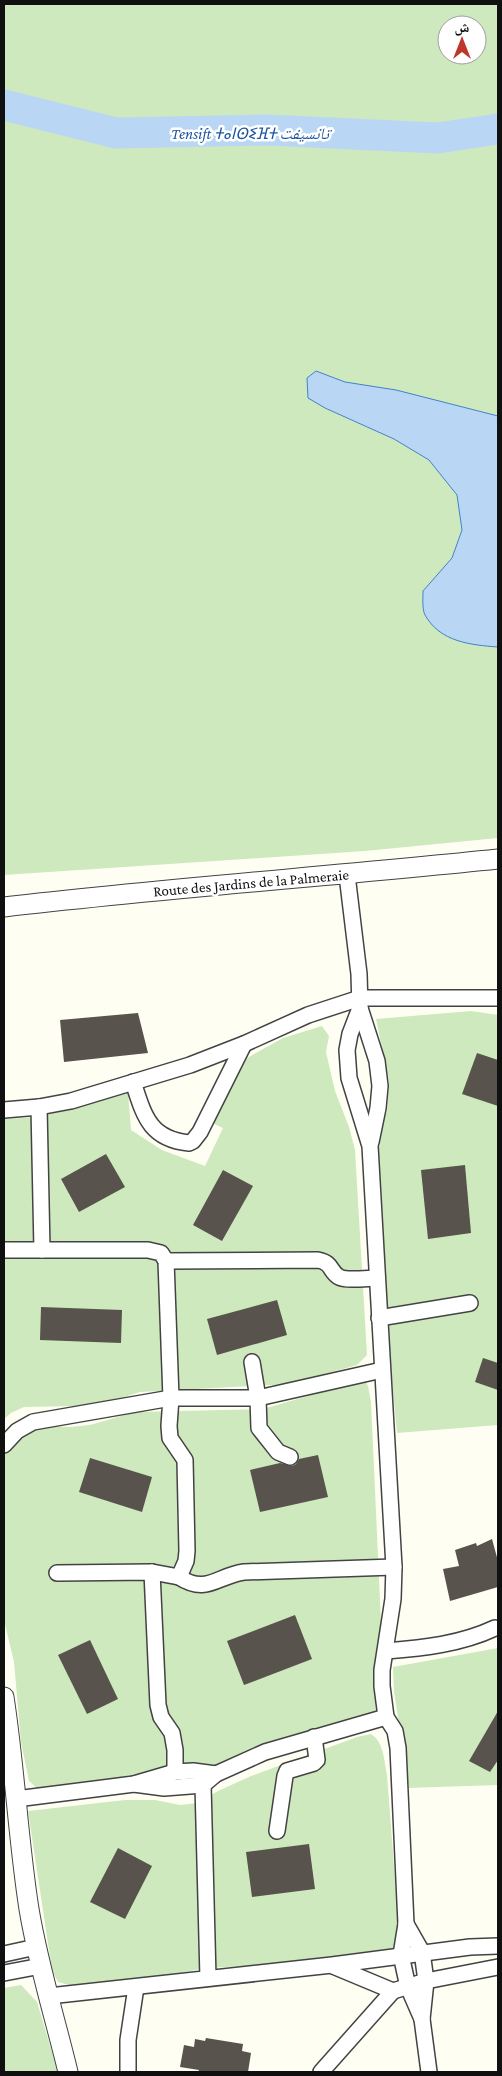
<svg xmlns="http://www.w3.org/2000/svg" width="502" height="2076" font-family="'Crimson Pro','Noto Naskh Arabic','Noto Sans Tifinagh',serif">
  <rect width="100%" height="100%" fill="#fffef3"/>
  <!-- green -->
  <g fill="#cee9bd" fill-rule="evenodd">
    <path d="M 4,4 L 498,4 L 498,838 L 365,851 L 4,875 ZM 447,25 L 477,25 L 477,55 L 447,55 Z"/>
    <path d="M 471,1011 L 498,1015 L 498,1425 L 397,1433 L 385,1309 L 377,1137 L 387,1111 L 389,1082 L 376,1019 Z"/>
    <path d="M 322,1026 L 329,1036 L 326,1052 L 335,1091 L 349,1127 L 355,1150 L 367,1355 L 357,1365 L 290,1384 L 140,1392 L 112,1401 L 80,1406 L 24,1407 L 11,1413 L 4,1419 L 4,1119 L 39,1117 L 128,1092 L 131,1130 L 162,1150 L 205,1166 L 223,1128 L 212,1123 L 247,1058 L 283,1038 Z"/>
    <path d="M 352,1380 L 365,1380 L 368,1386 L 371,1402 L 381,1623 C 375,1654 373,1680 376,1712 L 252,1756 L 217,1765 L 130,1775 L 58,1792 L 39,1790 L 29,1781 L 21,1742 L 14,1662 L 4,1620 L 4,1451 L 35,1426 L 70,1427 L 90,1425 L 135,1412 L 263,1409 L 308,1396 Z"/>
    <path d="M 498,1648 L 498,1785 L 409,1788 L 394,1692 L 393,1667 Z"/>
    <path d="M 371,1734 C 384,1742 384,1761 387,1775 L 400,1944 L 395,1950 L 286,1964 L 205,1968 L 161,1977 L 73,1986 L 58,1982 L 52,1970 L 28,1811 L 125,1800 L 155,1800 L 180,1805 L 198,1803 L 218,1791 L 251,1776 L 357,1737 Z"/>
    <path d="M 21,1985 L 37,2002 L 58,2072 L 4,2072 L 4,1988 Z"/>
  </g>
  <!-- water -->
  <path fill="#b9d7f5" stroke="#4282ca" d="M 316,371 L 345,382 L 396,390 L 498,416 L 498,647 C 471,645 440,642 425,615 C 422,609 423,598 423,591 L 452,558 L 462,530 L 457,495 L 429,460 L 394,439 L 325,408 L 308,398 L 307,378 Z"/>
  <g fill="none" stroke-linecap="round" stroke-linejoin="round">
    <!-- river -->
    <path stroke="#b9d7f5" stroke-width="31" d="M 4,105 L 116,133 L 267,130 L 438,138 L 498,129"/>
  </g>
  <!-- building -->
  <g fill="#58534c">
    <path d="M 138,1013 L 148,1053 L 64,1062 L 60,1020 Z"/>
    <path d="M 477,1053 L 498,1060 L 498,1106 L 462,1094 Z"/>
    <path d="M 106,1154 L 125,1187 L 79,1212 L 61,1179 Z"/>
    <path d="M 465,1165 L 471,1233 L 428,1239 L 421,1170 Z"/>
    <path d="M 223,1170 L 253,1186 L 222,1241 L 193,1225 Z"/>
    <path d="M 277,1300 L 287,1335 L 217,1355 L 207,1319 Z"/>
    <path d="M 41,1307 L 122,1310 L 121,1343 L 40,1340 Z"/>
    <path d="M 483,1358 L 498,1363 L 498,1390 L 475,1382 Z"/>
    <path d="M 318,1455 L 328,1497 L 260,1512 L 250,1470 L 280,1463 L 292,1466 L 296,1464 L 299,1459 Z"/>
    <path d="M 90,1458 L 152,1477 L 142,1512 L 79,1492 Z"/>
    <path d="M 492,1539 L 498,1561 L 498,1587 L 450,1601 L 443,1569 L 459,1566 L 455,1550 L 476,1543 L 477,1546 Z"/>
    <path d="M 295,1615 L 312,1659 L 244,1685 L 227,1641 Z"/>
    <path d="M 90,1640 L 118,1699 L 87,1714 L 58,1655 Z"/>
    <path d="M 498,1711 L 498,1760 L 490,1772 L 469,1761 Z"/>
    <path d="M 309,1844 L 315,1889 L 252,1897 L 246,1852 Z"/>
    <path d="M 118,1848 L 152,1866 L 125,1919 L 90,1902 Z"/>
    <path d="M 206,2038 L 243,2044 L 242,2051 L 251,2053 L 248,2072 L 198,2072 L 199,2070 L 180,2067 L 184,2045 L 194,2047 L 195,2039 L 205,2041 Z"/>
  </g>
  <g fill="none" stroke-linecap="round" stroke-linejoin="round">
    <!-- minor casing -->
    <g stroke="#434343" stroke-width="18">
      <g id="minor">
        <path d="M 347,875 L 359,974 L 360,1008 L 377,1061 L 380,1086 L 378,1108 L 371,1142"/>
        <path d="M 360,1008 L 350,1034 L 347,1050 L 349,1078 L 370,1146 L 394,1567 L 393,1599 L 382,1670 L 382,1686 L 386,1717 L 395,1731 L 398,1748 L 406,1924 L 401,1955 L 408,1987 L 422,2019"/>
        <path d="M 133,1082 C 144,1115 149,1139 189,1143 L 193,1141 L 200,1132 L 244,1044"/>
        <path d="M 39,1107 L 42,1250"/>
        <path d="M 4,1110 L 39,1107 L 71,1101 L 190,1065 L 244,1044 L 308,1015 L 360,998 L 498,998"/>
        <path d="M 4,1250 L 148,1250 L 161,1253 L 166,1261 L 171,1398 L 169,1426 L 170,1438 L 185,1460 L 187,1551 L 186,1561 L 179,1577 L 152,1572 L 57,1573"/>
        <path d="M 166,1261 L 318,1260 C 333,1263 329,1271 339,1277 C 346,1281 369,1278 377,1278"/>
        <path d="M 379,1318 L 470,1303"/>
        <path d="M 252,1362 L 258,1398 L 259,1428 L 278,1452 L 290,1457"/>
        <path d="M 4,1445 L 17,1431 L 33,1422 L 171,1398 L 258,1398 L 382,1370"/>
        <path d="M 152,1572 L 158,1705 L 161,1717 L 172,1733 L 175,1750 L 175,1772"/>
        <path d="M 179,1577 C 207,1595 216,1576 244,1572 L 394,1567"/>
        <path d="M 386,1651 C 424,1648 461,1644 495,1628"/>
        <path d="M 134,1784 L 164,1788 L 203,1785 L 216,1774 L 265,1752 L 386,1717"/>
        <path d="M 203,1785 L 208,1978"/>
        <path d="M 16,1799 L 134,1784 L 175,1772 L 193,1771 L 216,1774"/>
        <path d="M 277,1831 L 285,1776 L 287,1771 L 314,1763 L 317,1760 L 314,1737"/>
        <path d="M 406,1924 L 422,1952 L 426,1981 L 422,2019 L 429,2072"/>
        <path d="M 4,1954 L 36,1947"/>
        <path d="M 333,1966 L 393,1991 L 426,1981 L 498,1967"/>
        <path d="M 4,1973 L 41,1966"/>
        <path d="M 49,1996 L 332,1965 L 470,1947 L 498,1946"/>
        <path d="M 128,2072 L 128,2040 L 136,1987"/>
        <path d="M 321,2072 L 393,1991"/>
      </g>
    </g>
    <!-- tertiary casing -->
    <g stroke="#434343" stroke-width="21">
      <g id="tertiary">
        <path d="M 4,907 C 168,888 334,876 498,859"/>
        <path d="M 4,1697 C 15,1768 18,1839 29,1909 C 38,1964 55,2018 68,2072"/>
      </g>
    </g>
    <!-- minor -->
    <use href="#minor" stroke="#fff" stroke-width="15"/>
    <!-- tertiary -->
    <use href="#tertiary" stroke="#fff" stroke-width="19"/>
  </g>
  <g text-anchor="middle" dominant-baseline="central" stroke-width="5" stroke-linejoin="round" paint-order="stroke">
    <!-- street labels -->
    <g font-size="15" fill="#101010" stroke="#fff">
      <text transform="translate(251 883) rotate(-5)">Route des Jardins de la Palmeraie</text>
    </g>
    <!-- water labels -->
    <g font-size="16" font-style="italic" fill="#1c559f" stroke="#fff">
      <text x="250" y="133">Tensift ⵜⴰⵏⵙⵉⴼⵜ تانسيفت</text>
    </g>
  </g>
  <!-- border -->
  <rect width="502" height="2076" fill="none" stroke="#101010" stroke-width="10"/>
  <!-- north arrow -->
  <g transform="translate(462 40)"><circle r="24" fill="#ffffff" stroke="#9f9f9f"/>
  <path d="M0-4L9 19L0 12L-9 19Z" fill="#bd372b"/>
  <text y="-8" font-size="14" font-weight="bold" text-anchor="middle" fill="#101010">ش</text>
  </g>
</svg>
